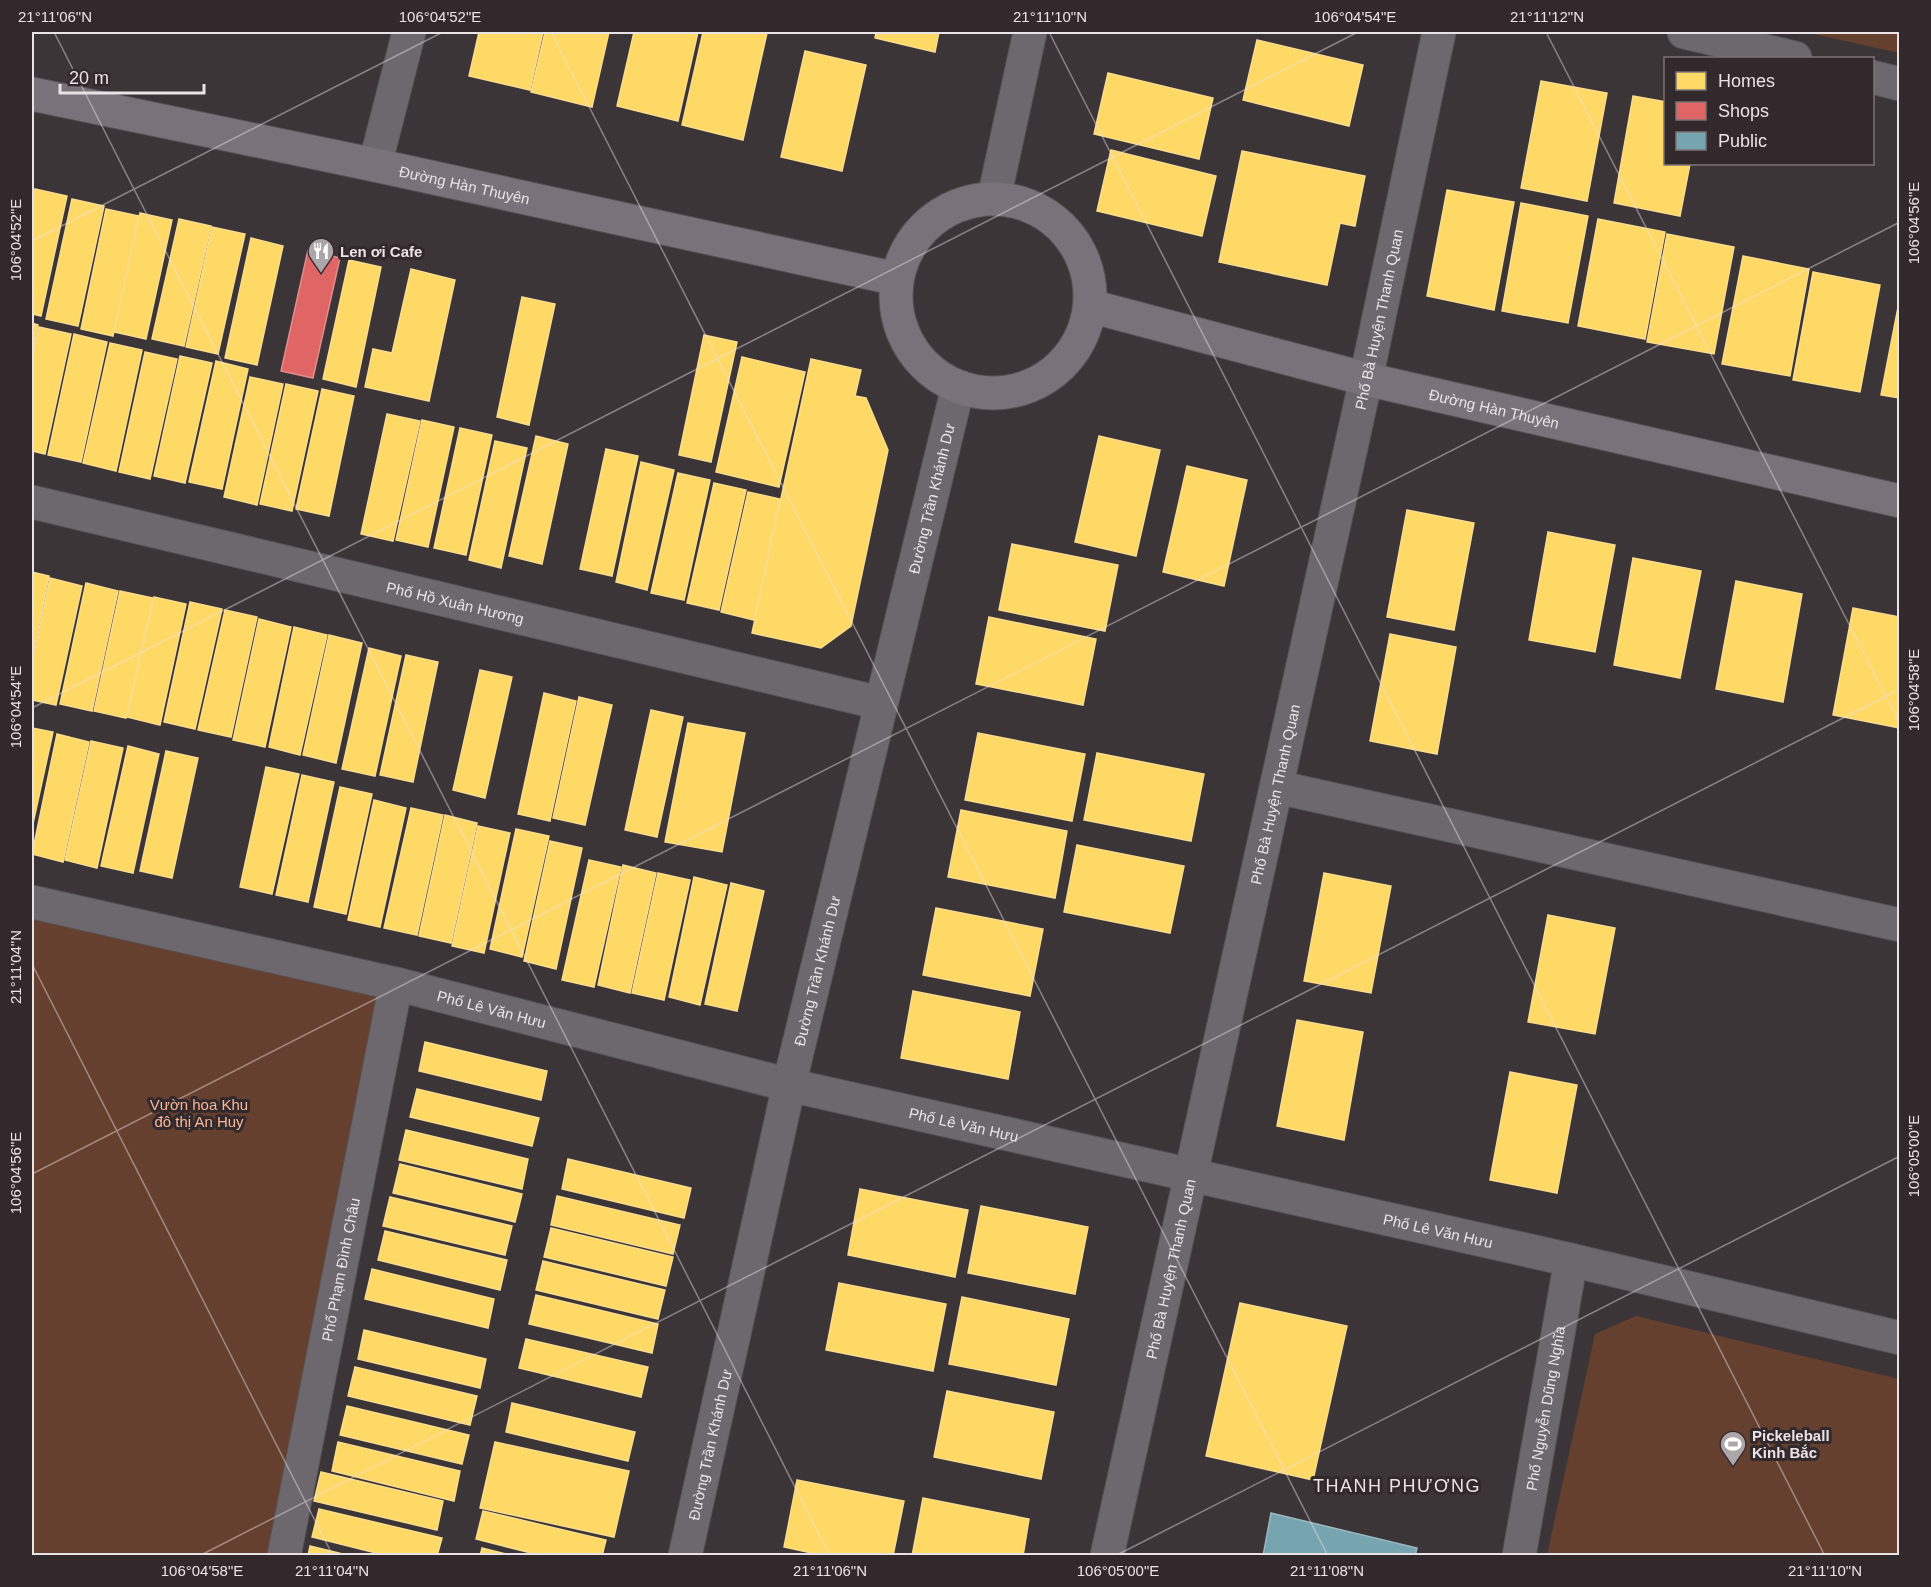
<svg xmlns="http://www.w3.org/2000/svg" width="1931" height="1587" font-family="Helvetica,sans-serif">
  <rect width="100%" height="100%" fill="#3b3538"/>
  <!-- green -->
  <g fill="#66402e">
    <path d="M 1805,32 L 1899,32 L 1899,53 Z"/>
    <path d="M 32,902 L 396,984 L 284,1555 L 32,1556 Z"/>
    <path d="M 1636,1316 L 1899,1379 L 1899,1555 L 1547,1555 L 1595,1334 Z"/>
  </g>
  <!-- homes -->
  <g fill="#ffd966" stroke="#f9dc8c" stroke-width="1.5">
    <path d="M 479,32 L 543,32 L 530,90 L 469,76 Z"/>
    <path d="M 545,32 L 609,32 L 592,107 L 531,92 Z"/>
    <path d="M 634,32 L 698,32 L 678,121 L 617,106 Z"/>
    <path d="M 703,32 L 767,33 L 743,140 L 682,125 Z"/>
    <path d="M 876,32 L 939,32 L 935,52 L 875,38 Z"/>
    <path d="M 1257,40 L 1363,65 L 1349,126 L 1243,100 Z"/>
    <path d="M 805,51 L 866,65 L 842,171 L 781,157 Z"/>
    <path d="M 1108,73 L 1213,98 L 1199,159 L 1094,134 Z"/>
    <path d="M 1541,81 L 1607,93 L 1587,201 L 1521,188 Z"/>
    <path d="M 1633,96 L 1666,102 L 1666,164 L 1690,164 L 1680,216 L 1614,203 Z"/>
    <path d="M 1111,150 L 1216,176 L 1202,236 L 1097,211 Z"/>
    <path d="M 1242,151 L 1365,176 L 1355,226 L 1340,223 L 1327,285 L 1219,262 Z"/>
    <path d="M 35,189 L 67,196 L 41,316 L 32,314 L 32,206 Z"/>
    <path d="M 1447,190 L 1514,202 L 1494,310 L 1427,296 Z"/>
    <path d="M 72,199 L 104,206 L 78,326 L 46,319 Z"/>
    <path d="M 1521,203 L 1588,216 L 1568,323 L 1502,311 Z"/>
    <path d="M 106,209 L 139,216 L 113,336 L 81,329 Z"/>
    <path d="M 140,213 L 172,220 L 146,339 L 114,332 Z"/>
    <path d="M 179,219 L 211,226 L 184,346 L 152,339 Z"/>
    <path d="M 1598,219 L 1665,232 L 1645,339 L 1578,326 Z"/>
    <path d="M 212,227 L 245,234 L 218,354 L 186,347 Z"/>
    <path d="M 1667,234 L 1734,247 L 1714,354 L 1647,342 Z"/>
    <path d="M 251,238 L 283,246 L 257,365 L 225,358 Z"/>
    <path d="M 1743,256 L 1809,269 L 1790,376 L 1722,364 Z"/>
    <path d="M 349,260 L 381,267 L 356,387 L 323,379 Z"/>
    <path d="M 411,269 L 455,280 L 429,401 L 365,387 L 373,349 L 392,353 Z"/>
    <path d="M 1813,272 L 1880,285 L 1860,392 L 1793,380 Z"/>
    <path d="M 522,297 L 555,304 L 529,425 L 497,417 Z"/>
    <path d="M 1900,297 L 1900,398 L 1881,395 Z"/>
    <path d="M 32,323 L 38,325 L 32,356 Z"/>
    <path d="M 39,327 L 71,334 L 45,454 L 32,451 L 32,360 Z"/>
    <path d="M 74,334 L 107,342 L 81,462 L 48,455 Z"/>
    <path d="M 704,335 L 737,342 L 711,462 L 679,455 Z"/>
    <path d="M 110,343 L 142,350 L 116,471 L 83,463 Z"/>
    <path d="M 145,352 L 177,359 L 150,479 L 119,472 Z"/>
    <path d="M 180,356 L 212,363 L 185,483 L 154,476 Z"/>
    <path d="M 742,357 L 805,372 L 779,487 L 716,472 Z"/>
    <path d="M 811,359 L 861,370 L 855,396 L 866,398 L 888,450 L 851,626 L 821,648 L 752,633 Z"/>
    <path d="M 216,361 L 248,369 L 222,489 L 189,482 Z"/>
    <path d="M 250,377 L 283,384 L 257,505 L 224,497 Z"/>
    <path d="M 286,384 L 318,391 L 292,511 L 260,504 Z"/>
    <path d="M 322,389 L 354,396 L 329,516 L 296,509 Z"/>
    <path d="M 387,414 L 420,421 L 393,541 L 361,534 Z"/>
    <path d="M 422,420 L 454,427 L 428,547 L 396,540 Z"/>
    <path d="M 460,428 L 492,435 L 466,555 L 434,548 Z"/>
    <path d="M 536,436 L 568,444 L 542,564 L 509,556 Z"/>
    <path d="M 1099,436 L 1160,450 L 1136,556 L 1075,542 Z"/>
    <path d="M 495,441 L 527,448 L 501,568 L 469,560 Z"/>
    <path d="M 606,449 L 638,456 L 612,576 L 580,569 Z"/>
    <path d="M 641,462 L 674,470 L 647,590 L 616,582 Z"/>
    <path d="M 1187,466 L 1247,480 L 1224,586 L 1163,572 Z"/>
    <path d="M 678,473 L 710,480 L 684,600 L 651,593 Z"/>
    <path d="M 714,483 L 746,490 L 719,610 L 687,603 Z"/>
    <path d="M 748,492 L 780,499 L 754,620 L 721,612 Z"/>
    <path d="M 1407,510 L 1474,523 L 1454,630 L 1387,617 Z"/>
    <path d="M 1548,532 L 1615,545 L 1595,652 L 1529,640 Z"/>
    <path d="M 1012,544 L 1118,565 L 1105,631 L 999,610 Z"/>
    <path d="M 1633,558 L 1701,571 L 1680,678 L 1614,665 Z"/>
    <path d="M 32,572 L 49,576 L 32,658 Z"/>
    <path d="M 50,578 L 82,586 L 56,705 L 32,700 L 32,663 Z"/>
    <path d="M 1736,581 L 1802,594 L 1783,702 L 1716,689 Z"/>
    <path d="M 86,583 L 118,591 L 92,711 L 60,704 Z"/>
    <path d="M 120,591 L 153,598 L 126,718 L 94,711 Z"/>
    <path d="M 154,597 L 186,604 L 160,725 L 127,717 Z"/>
    <path d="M 190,602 L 222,609 L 195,729 L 164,722 Z"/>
    <path d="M 1853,608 L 1900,617 L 1900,728 L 1833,715 Z"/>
    <path d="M 225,610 L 257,617 L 231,737 L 198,730 Z"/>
    <path d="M 989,617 L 1096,639 L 1083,705 L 976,684 Z"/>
    <path d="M 259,619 L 291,627 L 265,747 L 233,740 Z"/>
    <path d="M 294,627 L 327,635 L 300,755 L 269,747 Z"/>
    <path d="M 1390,634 L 1456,647 L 1437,754 L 1370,741 Z"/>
    <path d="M 329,635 L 362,643 L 336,763 L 303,755 Z"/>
    <path d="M 369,648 L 401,656 L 375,776 L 342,769 Z"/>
    <path d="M 406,655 L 438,662 L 413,782 L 380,775 Z"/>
    <path d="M 480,670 L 512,677 L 485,798 L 453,790 Z"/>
    <path d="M 544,693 L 576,701 L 550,821 L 518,814 Z"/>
    <path d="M 579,697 L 612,705 L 585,825 L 553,818 Z"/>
    <path d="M 651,710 L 683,717 L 657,837 L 625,830 Z"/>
    <path d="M 688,723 L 745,733 L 722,852 L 665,842 Z"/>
    <path d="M 32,728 L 53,732 L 32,828 Z"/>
    <path d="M 978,733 L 1085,754 L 1072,821 L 965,800 Z"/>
    <path d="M 57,734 L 89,742 L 63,862 L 32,854 Z"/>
    <path d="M 91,741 L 123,748 L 97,868 L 65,860 Z"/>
    <path d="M 128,746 L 159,754 L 133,873 L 101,866 Z"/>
    <path d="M 166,751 L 198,758 L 172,878 L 140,871 Z"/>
    <path d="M 1097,753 L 1204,774 L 1191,841 L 1084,820 Z"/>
    <path d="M 266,767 L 299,774 L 272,894 L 240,887 Z"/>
    <path d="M 302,775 L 334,782 L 308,902 L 276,895 Z"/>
    <path d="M 340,787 L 372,794 L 346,914 L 314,907 Z"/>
    <path d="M 374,800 L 406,808 L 380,927 L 348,920 Z"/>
    <path d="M 411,808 L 443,815 L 417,935 L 384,928 Z"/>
    <path d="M 961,810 L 1067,831 L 1055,898 L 948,877 Z"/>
    <path d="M 445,815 L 477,823 L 451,943 L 419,936 Z"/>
    <path d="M 478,826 L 510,833 L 484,953 L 452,946 Z"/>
    <path d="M 516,829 L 549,836 L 522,957 L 490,949 Z"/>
    <path d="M 550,841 L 582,848 L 556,969 L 524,961 Z"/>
    <path d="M 1077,845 L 1184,866 L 1170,933 L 1064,912 Z"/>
    <path d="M 589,860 L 621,867 L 594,987 L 562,980 Z"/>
    <path d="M 623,865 L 656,873 L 630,993 L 598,985 Z"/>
    <path d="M 658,873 L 690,880 L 664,1000 L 632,993 Z"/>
    <path d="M 1324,873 L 1391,886 L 1371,993 L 1304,981 Z"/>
    <path d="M 694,877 L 727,885 L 700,1005 L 669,997 Z"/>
    <path d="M 731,883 L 764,891 L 737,1011 L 705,1004 Z"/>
    <path d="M 936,908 L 1043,929 L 1030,996 L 923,975 Z"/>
    <path d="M 1548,915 L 1615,928 L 1595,1034 L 1528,1022 Z"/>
    <path d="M 913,991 L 1020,1012 L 1008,1079 L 901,1058 Z"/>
    <path d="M 1297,1020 L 1363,1032 L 1344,1140 L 1277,1126 Z"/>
    <path d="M 425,1042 L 547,1071 L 541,1100 L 419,1071 Z"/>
    <path d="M 1510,1072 L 1577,1085 L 1557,1193 L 1490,1180 Z"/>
    <path d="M 417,1089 L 539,1118 L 532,1146 L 410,1117 Z"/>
    <path d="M 406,1130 L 528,1159 L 522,1189 L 399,1160 Z"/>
    <path d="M 568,1159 L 691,1188 L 684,1218 L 562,1189 Z"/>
    <path d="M 400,1164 L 522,1194 L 515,1222 L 393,1193 Z"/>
    <path d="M 860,1189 L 968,1210 L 955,1277 L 848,1255 Z"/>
    <path d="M 557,1196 L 680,1225 L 673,1254 L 551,1225 Z"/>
    <path d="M 390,1197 L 512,1226 L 505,1255 L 383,1226 Z"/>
    <path d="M 981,1206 L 1088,1227 L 1075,1294 L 968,1273 Z"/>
    <path d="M 551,1228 L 673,1257 L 666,1286 L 544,1257 Z"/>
    <path d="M 385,1231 L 507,1260 L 500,1290 L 378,1260 Z"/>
    <path d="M 543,1261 L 665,1290 L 658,1319 L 536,1290 Z"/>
    <path d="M 372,1269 L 494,1299 L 488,1328 L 365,1299 Z"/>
    <path d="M 839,1283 L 946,1304 L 933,1371 L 826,1350 Z"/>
    <path d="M 536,1295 L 658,1324 L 652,1353 L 529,1324 Z"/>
    <path d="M 962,1297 L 1069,1319 L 1056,1385 L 949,1364 Z"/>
    <path d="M 1240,1303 L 1347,1326 L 1313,1480 L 1206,1456 Z"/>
    <path d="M 364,1330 L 486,1359 L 480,1388 L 358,1359 Z"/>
    <path d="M 526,1339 L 648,1367 L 641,1397 L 519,1368 Z"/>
    <path d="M 355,1367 L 477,1396 L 470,1425 L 348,1396 Z"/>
    <path d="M 947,1391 L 1054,1412 L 1041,1479 L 934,1457 Z"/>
    <path d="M 512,1403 L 635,1432 L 628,1461 L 506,1432 Z"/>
    <path d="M 347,1406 L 469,1435 L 462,1464 L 340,1435 Z"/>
    <path d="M 338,1442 L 460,1471 L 454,1501 L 332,1471 Z"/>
    <path d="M 495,1442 L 629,1471 L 614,1537 L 480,1508 Z"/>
    <path d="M 321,1472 L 443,1501 L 437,1530 L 314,1501 Z"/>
    <path d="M 797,1480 L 904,1501 L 893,1556 L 825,1556 L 784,1547 Z"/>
    <path d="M 923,1498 L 1029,1519 L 1023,1556 L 912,1556 Z"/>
    <path d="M 319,1509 L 442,1538 L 437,1556 L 388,1556 L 312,1537 Z"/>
    <path d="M 483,1511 L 606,1540 L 602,1556 L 543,1556 L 476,1539 Z"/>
    <path d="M 310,1546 L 351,1556 L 308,1556 Z"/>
    <path d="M 482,1548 L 514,1556 L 480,1556 Z"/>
  </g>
  <!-- shops -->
  <path fill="#e06666" stroke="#e38c8c" stroke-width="1.5" d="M 308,250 L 340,258 L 313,378 L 281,371 Z"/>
  <!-- public -->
  <path fill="#76a5af" stroke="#99b8c0" stroke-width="1.5" d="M 1271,1513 L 1417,1548 L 1415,1556 L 1263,1556 Z"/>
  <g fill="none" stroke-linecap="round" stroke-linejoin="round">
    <!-- street casing -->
    <g stroke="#565254" stroke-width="35">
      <g id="street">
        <path d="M 1684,32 L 1795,58"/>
        <path d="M 1872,77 L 1900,84"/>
        <path d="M 375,165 L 409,32"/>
        <path d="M 994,198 L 1030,32"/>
        <path id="s1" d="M 32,502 L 880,703"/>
        <path d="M 1277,787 L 1900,925"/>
        <path id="s2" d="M 32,902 L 396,984 L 789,1085 L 1571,1260 L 1900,1338"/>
        <path id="s3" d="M 284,1556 L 396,984"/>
        <path id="s4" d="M 685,1556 L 789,1085 L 958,387"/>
        <path id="s5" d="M 1107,1556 L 1366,379 L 1439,32"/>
        <path id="s6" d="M 1519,1556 L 1571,1260"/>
      </g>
    </g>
    <!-- secondary casing -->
    <g stroke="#565254" stroke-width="35">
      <g id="secondary">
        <path id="s7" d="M 32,94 L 375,165 L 897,279"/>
        <circle cx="993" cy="296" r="97"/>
        <path id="s8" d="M 1090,306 L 1366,379 L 1900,501"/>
      </g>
    </g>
    <!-- street -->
    <use href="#street" stroke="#6d686e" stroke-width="33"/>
    <!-- secondary -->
    <use href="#secondary" stroke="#79727b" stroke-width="33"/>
  </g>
  <!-- ticks -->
  <path fill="none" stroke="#eae3e6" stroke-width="1.5" stroke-opacity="0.45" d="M 54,32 L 830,1556M 551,32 L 1328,1556M 1049,32 L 1825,1556M 1546,32 L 1900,724M 32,241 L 443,32M 32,708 L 1358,32M 32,964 L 333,1556M 32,1174 L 1900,222M 199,1556 L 1900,689M 1115,1556 L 1900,1156"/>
  <!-- icons -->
  <defs>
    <g id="restaurant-pin" transform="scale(1.35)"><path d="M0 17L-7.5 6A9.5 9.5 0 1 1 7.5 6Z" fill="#ada6a9" stroke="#32292d"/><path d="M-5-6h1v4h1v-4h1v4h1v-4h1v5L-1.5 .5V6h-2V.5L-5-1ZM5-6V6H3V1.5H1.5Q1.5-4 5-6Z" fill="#fff"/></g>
    <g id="stadium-pin" transform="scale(1.35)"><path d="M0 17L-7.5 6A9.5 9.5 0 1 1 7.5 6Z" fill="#ada6a9" stroke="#32292d"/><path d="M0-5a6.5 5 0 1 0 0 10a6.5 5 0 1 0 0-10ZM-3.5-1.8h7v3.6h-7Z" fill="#fff"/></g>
  </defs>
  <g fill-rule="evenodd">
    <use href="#restaurant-pin" x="321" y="251"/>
    <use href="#stadium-pin" x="1733" y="1444"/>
  </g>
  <g text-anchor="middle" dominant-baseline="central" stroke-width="6" stroke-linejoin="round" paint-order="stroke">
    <!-- street labels -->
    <g font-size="15" fill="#eae3e6" stroke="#32292d">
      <text stroke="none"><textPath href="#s7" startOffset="442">Đường Hàn Thuyên</textPath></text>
      <text stroke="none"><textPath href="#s5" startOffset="1266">Phố Bà Huyện Thanh Quan</textPath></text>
      <text stroke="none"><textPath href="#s8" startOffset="417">Đường Hàn Thuyên</textPath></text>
      <text stroke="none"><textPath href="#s4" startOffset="1086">Đường Trần Khánh Dư</textPath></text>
      <text stroke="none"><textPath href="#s1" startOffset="435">Phố Hồ Xuân Hương</textPath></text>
      <text stroke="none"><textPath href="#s5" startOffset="780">Phố Bà Huyện Thanh Quan</textPath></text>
      <text stroke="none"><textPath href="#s4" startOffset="600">Đường Trần Khánh Dư</textPath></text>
      <text stroke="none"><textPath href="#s2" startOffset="472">Phố Lê Văn Hưu</textPath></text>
      <text stroke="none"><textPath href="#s2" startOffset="958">Phố Lê Văn Hưu</textPath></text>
      <text stroke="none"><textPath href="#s2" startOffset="1444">Phố Lê Văn Hưu</textPath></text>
      <text stroke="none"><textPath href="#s5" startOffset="294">Phố Bà Huyện Thanh Quan</textPath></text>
      <text stroke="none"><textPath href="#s3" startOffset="292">Phố Phạm Đình Châu</textPath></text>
      <text stroke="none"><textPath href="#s6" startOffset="150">Phố Nguyễn Dũng Nghĩa</textPath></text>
      <text stroke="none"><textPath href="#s4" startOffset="114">Đường Trần Khánh Dư</textPath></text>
    </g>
    <!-- poi labels -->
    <g font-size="15" font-weight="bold" fill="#eae3e6" stroke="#32292d" text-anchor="start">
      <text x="340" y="251">Len ơi Cafe</text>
      <text x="1752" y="1435">Pickeleball<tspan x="1752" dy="17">Kinh Bắc</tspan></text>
    </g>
    <!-- park labels -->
    <g font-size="15" fill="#fab695" stroke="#32292d">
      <text x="199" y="1104">Vườn hoa Khu<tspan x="199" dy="17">đô thị An Huy</tspan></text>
    </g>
    <!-- quarter labels -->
    <g font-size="18" letter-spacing="1.5" fill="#eae3e6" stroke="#32292d">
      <text x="1397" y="1486">THANH PHƯƠNG</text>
    </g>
  </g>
  <!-- border -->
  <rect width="1931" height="1587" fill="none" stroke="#32292d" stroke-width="66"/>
  <!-- legend -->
  <rect x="1664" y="57" width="210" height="108" fill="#32292d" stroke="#7c7377" stroke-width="1.5"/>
  <rect x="1676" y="72" width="30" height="18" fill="#ffd966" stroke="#7c7377" stroke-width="1.5"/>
  <text x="1718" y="87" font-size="18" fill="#eae3e6">Homes</text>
  <rect x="1676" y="102" width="30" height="18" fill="#e06666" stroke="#7c7377" stroke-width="1.5"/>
  <text x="1718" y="117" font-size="18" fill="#eae3e6">Shops</text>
  <rect x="1676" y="132" width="30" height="18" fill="#76a5af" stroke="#7c7377" stroke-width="1.5"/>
  <text x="1718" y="147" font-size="18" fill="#eae3e6">Public</text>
  <!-- scale -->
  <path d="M60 84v9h144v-9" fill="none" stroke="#eae3e6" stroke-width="3"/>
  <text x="69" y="84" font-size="18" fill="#eae3e6" stroke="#32292d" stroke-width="4.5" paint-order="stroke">20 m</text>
  <rect x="33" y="33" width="1865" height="1521" fill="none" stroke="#eae3e6" stroke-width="2"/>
  <g font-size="15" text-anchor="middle" fill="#eae3e6">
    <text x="55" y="22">21°11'06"N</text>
    <text x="440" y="22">106°04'52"E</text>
    <text x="1050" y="22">21°11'10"N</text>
    <text x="1355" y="22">106°04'54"E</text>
    <text x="1547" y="22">21°11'12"N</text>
    <text transform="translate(1914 223) rotate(-90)" y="5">106°04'56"E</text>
    <text transform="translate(16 240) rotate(-90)" y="5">106°04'52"E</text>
    <text transform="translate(1914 690) rotate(-90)" y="5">106°04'58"E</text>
    <text transform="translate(16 707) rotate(-90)" y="5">106°04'54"E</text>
    <text transform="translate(16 967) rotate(-90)" y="5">21°11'04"N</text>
    <text transform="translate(1914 1156) rotate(-90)" y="5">106°05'00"E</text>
    <text transform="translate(16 1173) rotate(-90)" y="5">106°04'56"E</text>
    <text x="202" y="1576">106°04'58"E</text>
    <text x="332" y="1576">21°11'04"N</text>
    <text x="830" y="1576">21°11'06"N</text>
    <text x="1118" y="1576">106°05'00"E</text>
    <text x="1327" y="1576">21°11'08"N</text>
    <text x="1825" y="1576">21°11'10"N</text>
  </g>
</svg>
